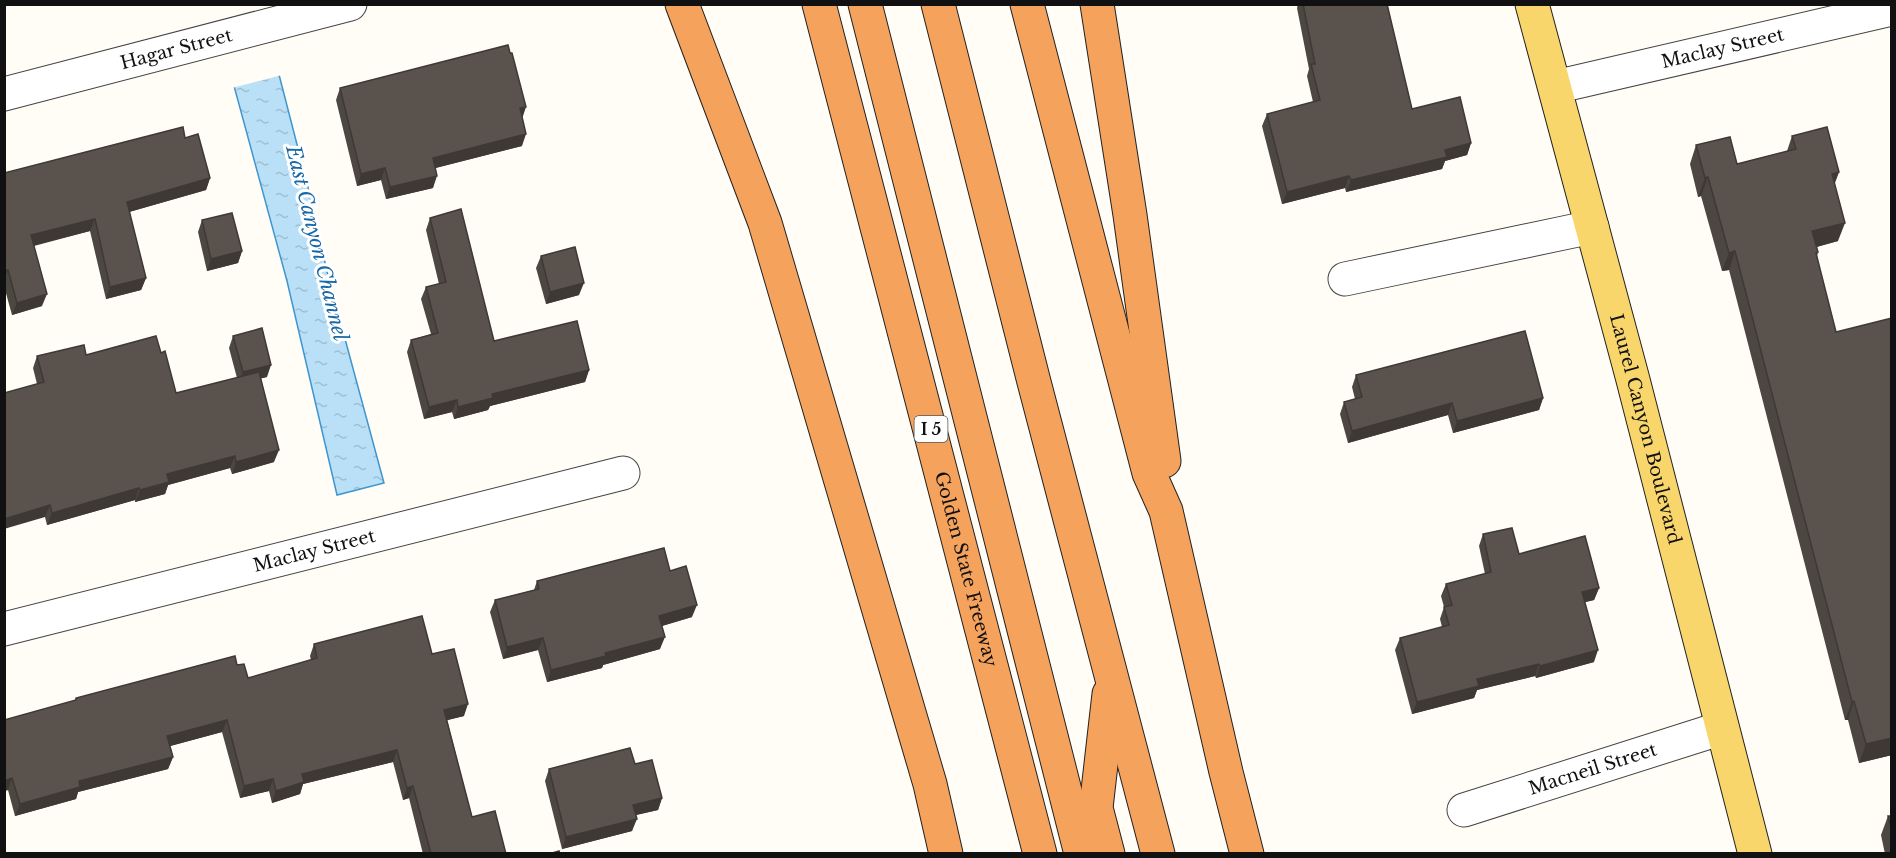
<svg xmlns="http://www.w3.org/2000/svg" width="1896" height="858" font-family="'Libre Baskerville',serif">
  <defs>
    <pattern id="water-ripples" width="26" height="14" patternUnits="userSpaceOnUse" patternTransform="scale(1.5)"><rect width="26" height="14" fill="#b9e0f7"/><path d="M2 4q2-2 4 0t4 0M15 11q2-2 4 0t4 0" fill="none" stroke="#9ebfd3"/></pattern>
  </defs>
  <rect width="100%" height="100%" fill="#fffdf5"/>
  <!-- water -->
  <path fill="url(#water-ripples)" stroke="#3f96cf" stroke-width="1.5" d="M 212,5 L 261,5 L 307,183 L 328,276 L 384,483 L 337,495 L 287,281 Z"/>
  <!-- pier -->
  <path fill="#fffdf5" d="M 209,4 L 264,5 L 282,75 L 232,88 Z"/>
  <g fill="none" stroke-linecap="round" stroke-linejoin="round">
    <!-- minor casing -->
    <g stroke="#444" stroke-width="35">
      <g id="minor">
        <path id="s1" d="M 1555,87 L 1892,9"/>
        <path id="s2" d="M 4,94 L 350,4"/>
        <path d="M 1345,279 L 1592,227"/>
        <path id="s3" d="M 4,629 L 623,473"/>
        <path id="s4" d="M 1464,810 L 1722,728"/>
      </g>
    </g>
    <!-- major casing -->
    <g stroke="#222" stroke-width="35">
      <g id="major">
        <path id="s5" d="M 1532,4 L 1632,376 L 1755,854"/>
      </g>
    </g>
    <!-- highway casing -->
    <g stroke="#222" stroke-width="35">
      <g id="highway">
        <path d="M 682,4 L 765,223 L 930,784 L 946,854"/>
        <path id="s6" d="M 819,4 L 1040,854"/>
        <path d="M 865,4 L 1081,854"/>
        <path d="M 938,4 L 1034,382 L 1158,854"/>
        <path d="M 1027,4 L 1149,473 L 1166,511 L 1226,772 L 1247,854"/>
        <path d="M 1097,4 L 1130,215 L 1164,461"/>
        <path d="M 1108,854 L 1096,808 L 1109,694"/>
      </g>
    </g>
    <!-- minor -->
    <use href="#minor" stroke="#fff" stroke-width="33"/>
    <!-- major -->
    <use href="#major" stroke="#f9d66b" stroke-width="33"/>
    <!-- highway -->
    <use href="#highway" stroke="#f5a25d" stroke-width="33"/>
  </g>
  <!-- wall -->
  <g fill="#4d4742">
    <path d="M 1298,4 L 1387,4 L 1412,109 L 1471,143 L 1467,155 L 1445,161 L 1442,169 L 1346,192 L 1345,188 L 1282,204 L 1262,126 L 1267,114 L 1313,102 L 1307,76 L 1309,69 L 1297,8 Z"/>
    <path d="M 340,88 L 522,117 L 522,146 L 435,168 L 433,188 L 386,199 L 381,180 L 357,186 L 336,100 Z"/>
    <path d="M 1792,136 L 1839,172 L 1834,184 L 1838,241 L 1816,247 L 1818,252 L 1817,256 L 1892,755 L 1859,763 L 1848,720 L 1845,720 L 1729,270 L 1722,271 L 1701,196 L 1698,197 L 1690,164 L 1696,145 L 1737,164 L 1787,151 Z"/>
    <path d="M 185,138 L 210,178 L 206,190 L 129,212 L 146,278 L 141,290 L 106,299 L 90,231 L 34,246 L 42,306 L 12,315 L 4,286 L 4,173 Z"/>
    <path d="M 430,218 L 494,341 L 589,370 L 585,382 L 490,406 L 488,410 L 454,419 L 452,412 L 424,419 L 407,352 L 411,340 L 431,334 L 421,299 L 426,287 L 439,284 L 426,230 Z"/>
    <path d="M 202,220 L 242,251 L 238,263 L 207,271 L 198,232 Z"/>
    <path d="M 541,256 L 579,295 L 546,304 L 536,268 Z"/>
    <path d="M 233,336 L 267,377 L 261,378 L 274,462 L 232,474 L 230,468 L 168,485 L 165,494 L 135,502 L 135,500 L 47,525 L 45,517 L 37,384 L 33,368 L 37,356 L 161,353 L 176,393 L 237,378 L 229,348 Z"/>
    <path d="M 1356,375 L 1543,398 L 1539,410 L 1453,433 L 1448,415 L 1348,443 L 1340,414 L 1344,402 L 1355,399 L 1352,387 Z"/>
    <path d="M 1483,534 L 1519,554 L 1599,588 L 1594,600 L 1585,602 L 1594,662 L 1536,678 L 1535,676 L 1477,690 L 1474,698 L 1412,714 L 1395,650 L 1400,638 L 1442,627 L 1440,619 L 1444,607 L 1441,596 L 1446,584 L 1485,574 L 1479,546 Z"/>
    <path d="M 670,571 L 692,617 L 662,626 L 660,649 L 603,665 L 602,668 L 547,682 L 538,650 L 503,659 L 490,612 L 495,600 L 534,590 L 537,581 Z"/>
    <path d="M 314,644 L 432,654 L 464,716 L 447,720 L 472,817 L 506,854 L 423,854 L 409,798 L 403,800 L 393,762 L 303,784 L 300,794 L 272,803 L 269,791 L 240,798 L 222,732 L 170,746 L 173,757 L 168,769 L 78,792 L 76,799 L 15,816 L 8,790 L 4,791 L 4,720 L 75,701 L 76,698 L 237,665 L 248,678 L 311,660 L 310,656 Z"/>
    <path d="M 635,764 L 662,798 L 658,810 L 635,815 L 632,831 L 562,849 L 545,781 L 549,769 Z"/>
    <path d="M 1888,816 L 1892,816 L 1892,854 L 1885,854 L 1881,835 Z"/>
  </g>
  <!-- shaded-wall -->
  <g fill="#3f3936">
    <path d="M 526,107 L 522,119 L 520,108 Z"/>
    <path d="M 526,134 L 522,146 L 428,170 L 433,158 Z"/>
    <path d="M 1471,143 L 1467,155 L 1445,161 L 1442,169 L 1346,192 L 1351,180 L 1445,150 Z"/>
    <path d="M 385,168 L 381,180 L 357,186 L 361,174 Z"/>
    <path d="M 1839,172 L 1832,191 L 1832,174 Z"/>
    <path d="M 437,176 L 433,188 L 386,199 L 390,187 Z"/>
    <path d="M 1349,176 L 1345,188 L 1282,204 L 1287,192 Z"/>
    <path d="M 1708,177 L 1701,196 L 1698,197 L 1705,178 Z"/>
    <path d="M 210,178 L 206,190 L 122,214 L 127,202 Z"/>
    <path d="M 95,219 L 90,231 L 27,247 L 31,235 Z"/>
    <path d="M 1845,223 L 1838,241 L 1806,250 L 1812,231 Z"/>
    <path d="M 242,251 L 238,263 L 207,271 L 211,259 Z"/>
    <path d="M 1735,251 L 1729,270 L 1722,271 L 1729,253 Z"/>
    <path d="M 8,270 L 4,279 L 4,271 Z"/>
    <path d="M 146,278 L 141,290 L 106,299 L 110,287 Z"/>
    <path d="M 584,283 L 579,295 L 546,304 L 550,292 Z"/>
    <path d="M 47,294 L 42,306 L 12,315 L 17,303 Z"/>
    <path d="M 271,365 L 267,377 L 239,384 L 243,372 Z"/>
    <path d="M 589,370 L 585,382 L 490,406 L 488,410 L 454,419 L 458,407 L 492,394 Z"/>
    <path d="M 1543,398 L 1539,410 L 1453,433 L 1457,421 Z"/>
    <path d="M 457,400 L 452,412 L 424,419 L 429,407 Z"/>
    <path d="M 1452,403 L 1448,415 L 1348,443 L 1352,431 Z"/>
    <path d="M 279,450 L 274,462 L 232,474 L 236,462 Z"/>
    <path d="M 235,456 L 230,468 L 168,485 L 165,494 L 135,502 L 140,490 L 167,474 Z"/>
    <path d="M 139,488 L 135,500 L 47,525 L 52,513 Z"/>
    <path d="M 50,505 L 45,517 L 4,529 L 4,519 Z"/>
    <path d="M 1599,588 L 1594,600 L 1578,604 L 1582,592 Z"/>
    <path d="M 697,605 L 692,617 L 655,628 L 659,616 Z"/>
    <path d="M 665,637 L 660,649 L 603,665 L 602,668 L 547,682 L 551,670 L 605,653 Z"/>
    <path d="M 543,638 L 538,650 L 503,659 L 507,647 Z"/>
    <path d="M 1598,650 L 1594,662 L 1536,678 L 1540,666 Z"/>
    <path d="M 1539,664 L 1535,676 L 1477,690 L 1474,698 L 1412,714 L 1417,702 L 1477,679 Z"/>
    <path d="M 1854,701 L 1848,720 L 1845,720 L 1852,702 Z"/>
    <path d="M 468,704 L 464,716 L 440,722 L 444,710 Z"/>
    <path d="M 227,720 L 222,732 L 163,748 L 167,736 Z"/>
    <path d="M 1892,738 L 1892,755 L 1859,763 L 1866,744 Z"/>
    <path d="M 397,750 L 393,762 L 303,784 L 300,794 L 272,803 L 276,791 L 302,774 Z"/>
    <path d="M 173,757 L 168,769 L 78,792 L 76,799 L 15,816 L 20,804 L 79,781 Z"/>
    <path d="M 12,778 L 8,790 L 4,791 L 4,781 Z"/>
    <path d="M 273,779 L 269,791 L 240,798 L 244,786 Z"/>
    <path d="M 413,786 L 409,798 L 403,800 L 407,788 Z"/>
    <path d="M 662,798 L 658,810 L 628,817 L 633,805 Z"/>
    <path d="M 637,819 L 632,831 L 562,849 L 566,837 Z"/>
  </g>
  <!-- building -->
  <g fill="#5a524d" stroke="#3f3936" stroke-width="1.5">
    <path d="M 1303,4 L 1387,4 L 1412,109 L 1460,97 L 1471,143 L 1445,150 L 1447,157 L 1351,180 L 1349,176 L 1287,192 L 1267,114 L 1320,100 L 1311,64 L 1315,64 Z"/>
    <path d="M 508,45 L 510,53 L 512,53 L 526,107 L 520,108 L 526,134 L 433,158 L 437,176 L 390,187 L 385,168 L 361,174 L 340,88 Z"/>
    <path d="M 183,127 L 185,138 L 198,134 L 210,178 L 127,202 L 146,278 L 110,287 L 95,219 L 31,235 L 47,294 L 17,303 L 8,270 L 4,271 L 4,173 Z"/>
    <path d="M 1827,127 L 1839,172 L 1832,174 L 1845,223 L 1812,231 L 1818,252 L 1816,253 L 1836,332 L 1892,318 L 1892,738 L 1866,744 L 1854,701 L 1852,702 L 1735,251 L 1729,253 L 1708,177 L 1705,178 L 1696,145 L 1730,137 L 1737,164 L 1796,149 L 1792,136 Z"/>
    <path d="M 461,209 L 494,341 L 577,321 L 589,370 L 492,394 L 493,398 L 458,407 L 457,400 L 429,407 L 411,340 L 438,333 L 426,287 L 446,282 L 430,218 Z"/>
    <path d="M 232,213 L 242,251 L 211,259 L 202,220 Z"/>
    <path d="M 575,247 L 584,283 L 550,292 L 541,256 Z"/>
    <path d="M 262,328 L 271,365 L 243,372 L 233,336 Z"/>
    <path d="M 1525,331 L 1543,398 L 1457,421 L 1452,403 L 1352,431 L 1344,402 L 1362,397 L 1356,375 Z"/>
    <path d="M 156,336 L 161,353 L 165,351 L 176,393 L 259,372 L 279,450 L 236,462 L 235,456 L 167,474 L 169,482 L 140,490 L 139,488 L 52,513 L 50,505 L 4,519 L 4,393 L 44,382 L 37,356 L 84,345 L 86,355 Z"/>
    <path d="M 1512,528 L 1519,554 L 1585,536 L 1599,588 L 1582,592 L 1598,650 L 1540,666 L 1539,664 L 1477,679 L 1479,686 L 1417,702 L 1400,638 L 1449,625 L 1444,607 L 1452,605 L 1446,584 L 1491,572 L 1483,534 Z"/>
    <path d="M 664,548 L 670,571 L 686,566 L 697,605 L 659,616 L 665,637 L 605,653 L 606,656 L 551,670 L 543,638 L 507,647 L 495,600 L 539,589 L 537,581 Z"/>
    <path d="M 422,616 L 432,654 L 454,649 L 468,704 L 444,710 L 472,817 L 495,811 L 506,854 L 431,854 L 413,786 L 407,788 L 397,750 L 302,774 L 304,782 L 276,791 L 273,779 L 244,786 L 227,720 L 167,736 L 173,757 L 79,781 L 80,787 L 20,804 L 12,778 L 4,781 L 4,720 L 76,700 L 76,698 L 235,656 L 237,665 L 244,664 L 248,678 L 317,658 L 314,644 Z"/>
    <path d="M 630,748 L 635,764 L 652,760 L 662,798 L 633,805 L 637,819 L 566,837 L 549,769 Z"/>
    <path d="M 1888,816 L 1892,816 L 1892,832 Z"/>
    <path d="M 559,851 L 560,854 L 549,854 Z"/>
  </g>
  <g text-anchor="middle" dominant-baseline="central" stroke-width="6" stroke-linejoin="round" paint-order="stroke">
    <!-- shield labels -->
    <rect fill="#fff" stroke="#585858" stroke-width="1.5" x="914.5" y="416" width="33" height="26" rx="4.5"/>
    <g font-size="16" font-weight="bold" fill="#111">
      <text x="931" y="429">I 5</text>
    </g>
    <!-- street labels -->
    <g font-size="18" fill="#111" stroke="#fff">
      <text stroke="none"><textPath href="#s1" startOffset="172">Maclay Street</textPath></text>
      <text stroke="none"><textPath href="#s2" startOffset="178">Hagar Street</textPath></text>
      <text stroke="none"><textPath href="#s5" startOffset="440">Laurel Canyon Boulevard</textPath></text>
      <text stroke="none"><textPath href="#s3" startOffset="320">Maclay Street</textPath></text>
      <text stroke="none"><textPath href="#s6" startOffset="584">Golden State Freeway</textPath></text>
      <text stroke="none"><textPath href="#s4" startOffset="135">Macneil Street</textPath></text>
    </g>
    <!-- water labels -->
    <g font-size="20" font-style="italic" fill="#1768a6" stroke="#fff">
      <text transform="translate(317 243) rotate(76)">East Canyon Channel</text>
    </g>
  </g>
  <!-- border -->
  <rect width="1896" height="858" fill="none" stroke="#111111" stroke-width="12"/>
</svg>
